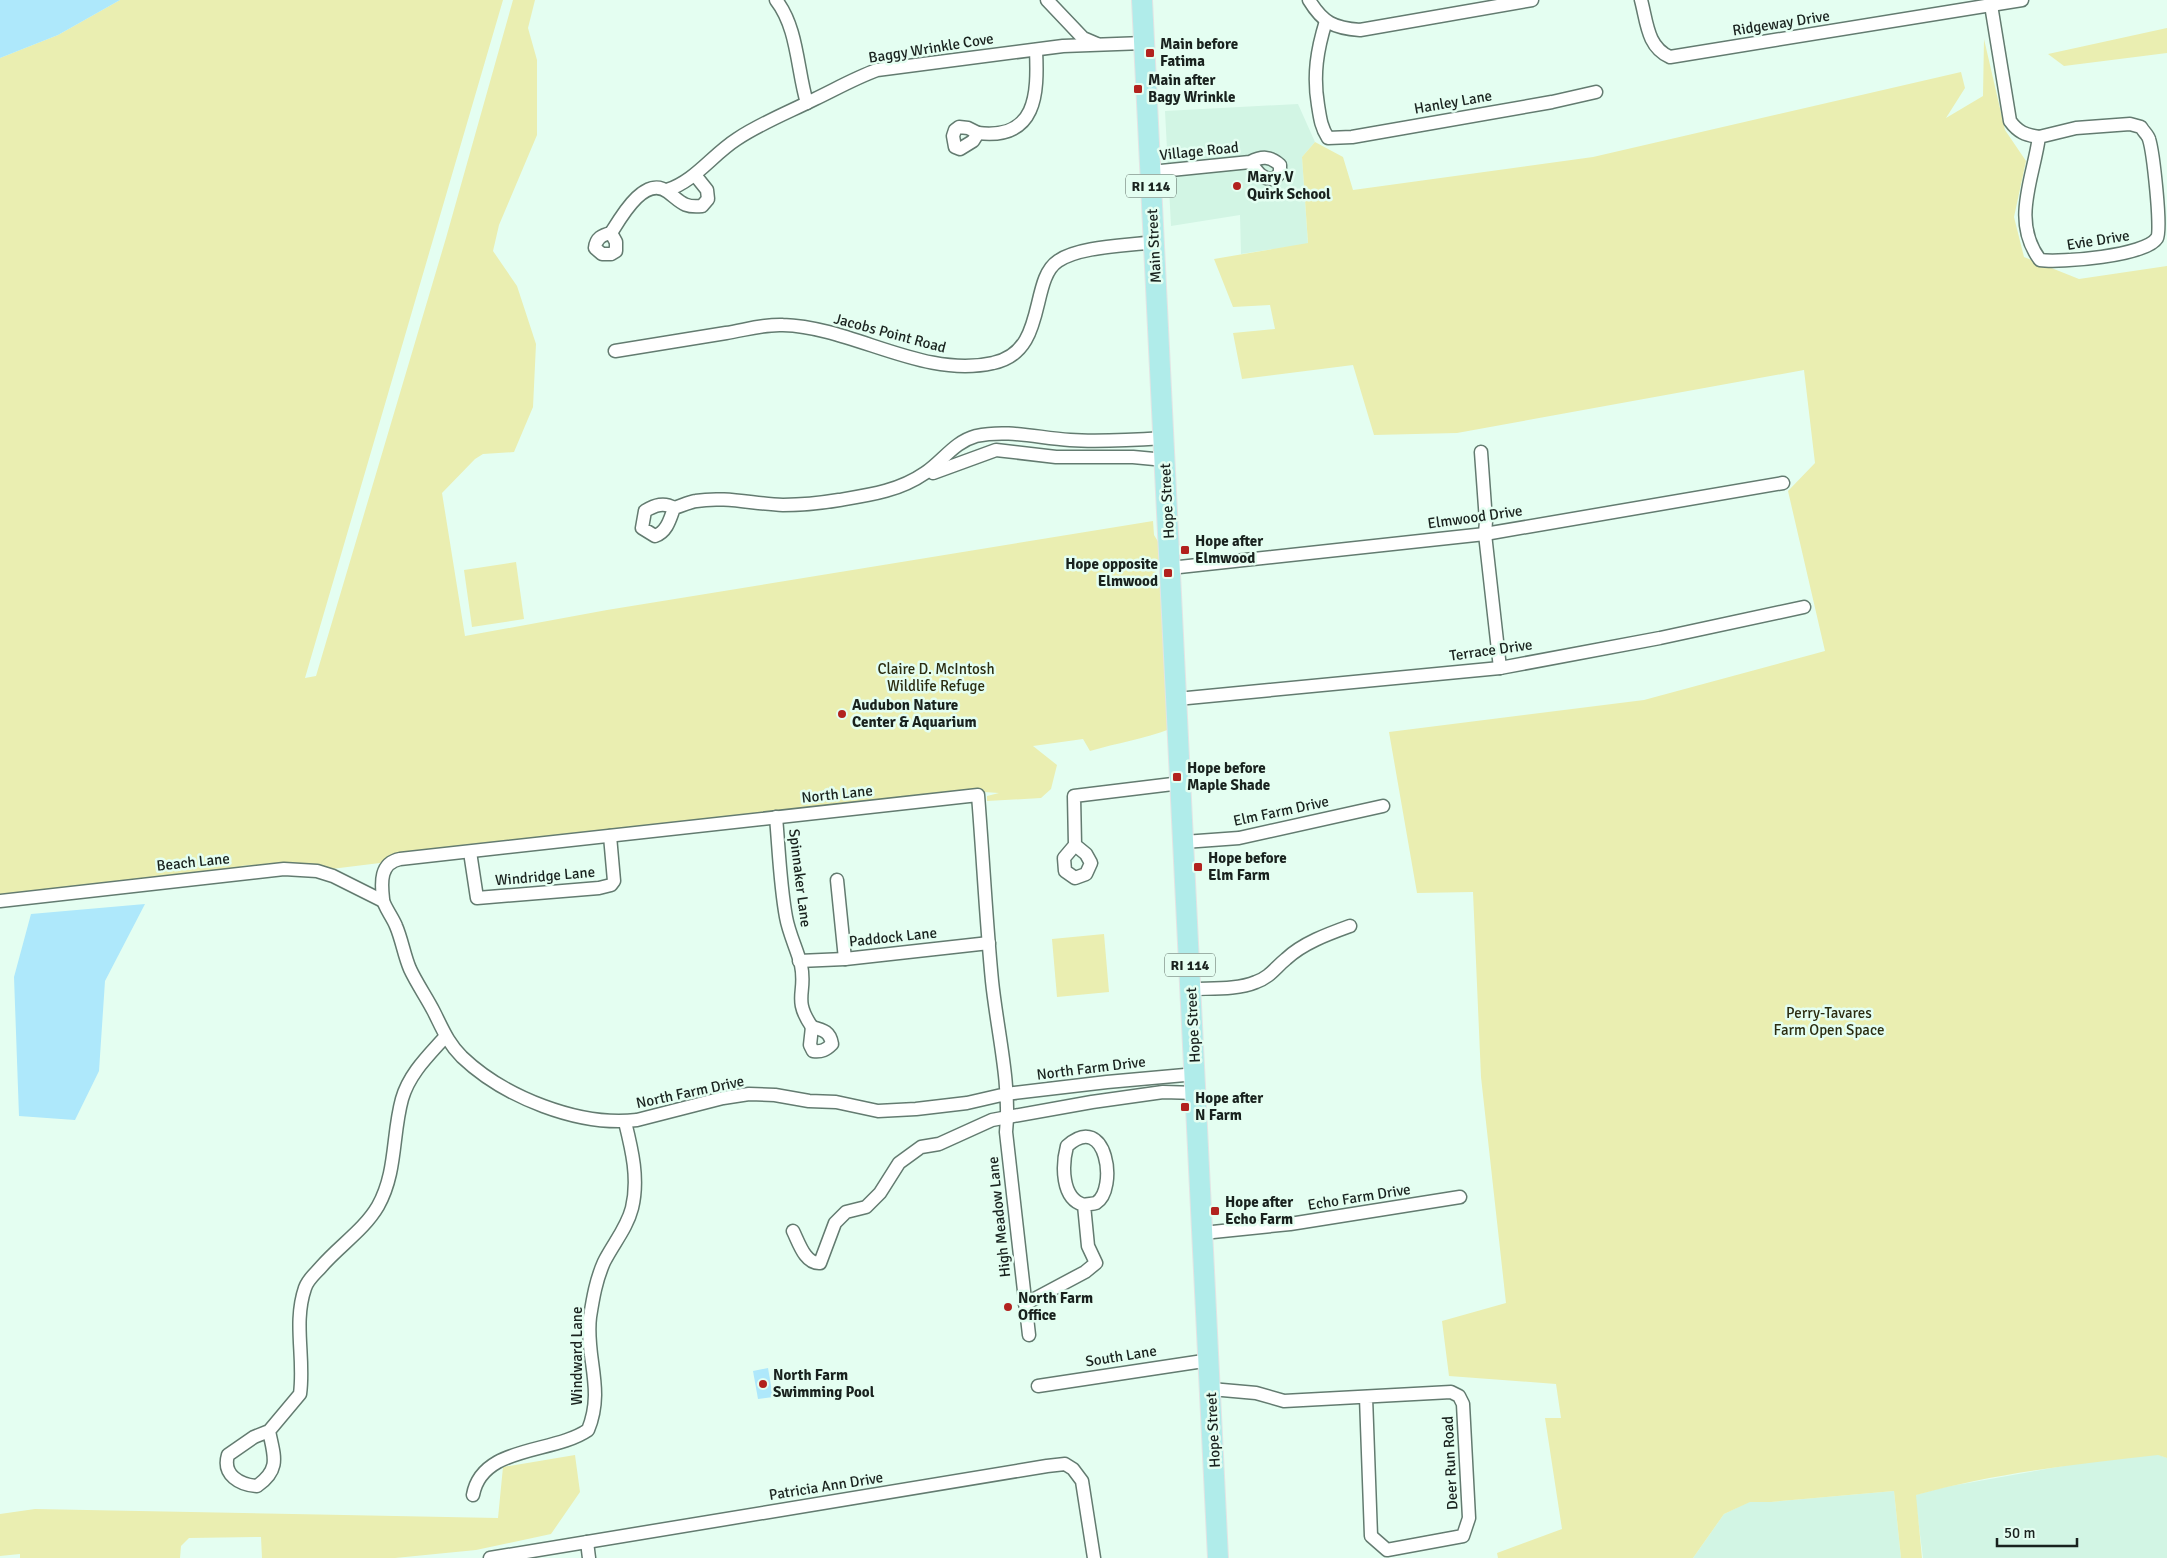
<svg xmlns="http://www.w3.org/2000/svg" width="2167" height="1558" font-family="Signika,sans-serif">
  <rect width="100%" height="100%" fill="#e4fef1"/>
  <!-- built -->
  <g fill="#d2f5e4">
    <path d="M 1298,104 L 1315,142 L 1302,157 L 1308,244 L 1241,254 L 1240,215 L 1171,226 L 1165,111 Z"/>
    <path d="M 2148,1451 L 2167,1458 L 2167,1558 L 1923,1558 L 1915,1495 L 1945,1487 Z"/>
    <path d="M 1894,1491 L 1901,1558 L 1693,1558 L 1724,1514 L 1751,1501 L 1771,1502 Z"/>
  </g>
  <!-- green -->
  <g fill="#eaeeb1">
    <path d="M 120,0 L 503,0 L 305,678 L 316,676 L 446,238 L 513,0 L 535,0 L 528,28 L 537,60 L 537,135 L 499,225 L 493,251 L 517,286 L 536,344 L 533,407 L 514,452 L 483,454 L 475,459 L 442,493 L 465,636 L 607,610 L 1153,521 L 1154,535 L 1162,548 L 1162,561 L 1155,566 L 1156,577 L 1160,578 L 1170,729 C 1144,739 1117,743 1090,751 L 1083,739 L 1033,746 L 1057,765 L 1051,789 L 1041,798 L 987,801 L 987,796 L 999,793 L 984,792 L 983,789 L 234,881 L 251,865 L 241,866 L 238,876 L 0,899 L 0,58 L 58,35 Z"/>
    <path d="M 2167,28 L 2167,53 L 2064,66 L 2048,54 Z"/>
    <path d="M 1984,39 L 2005,130 L 2026,161 L 2014,217 L 2024,257 L 2079,279 L 2167,266 L 2167,1458 L 2158,1455 C 2077,1464 1994,1473 1916,1495 L 1922,1558 L 1901,1558 L 1894,1491 L 1771,1502 L 1750,1502 L 1724,1514 L 1693,1558 L 1498,1558 L 1497,1553 L 1562,1529 L 1545,1418 L 1561,1418 L 1556,1384 L 1449,1376 L 1442,1321 L 1506,1303 L 1481,1077 L 1473,892 L 1417,893 L 1389,732 L 1644,700 L 1825,651 L 1788,491 L 1815,463 L 1804,370 L 1457,433 L 1374,435 L 1353,365 L 1242,379 L 1233,333 L 1275,329 L 1270,305 L 1233,307 L 1214,259 L 1308,243 L 1302,157 L 1315,142 L 1343,157 L 1353,190 L 1593,157 L 1961,72 L 1965,88 L 1946,118 L 1983,96 Z"/>
    <path d="M 516,562 L 524,619 L 472,627 L 464,570 Z"/>
    <path d="M 1104,934 L 1109,992 L 1057,997 L 1052,939 Z"/>
    <path d="M 575,1455 L 580,1492 L 551,1534 L 476,1550 L 395,1558 L 262,1558 L 261,1537 L 189,1538 L 181,1546 L 180,1558 L 20,1558 L 20,1554 L 0,1556 L 0,1514 L 35,1509 L 498,1518 L 503,1467 Z"/>
  </g>
  <!-- water -->
  <g fill="#aee8fb">
    <path d="M 0,0 L 120,0 L 58,35 L 0,58 Z"/>
    <path d="M 145,904 L 105,981 L 99,1071 L 75,1120 L 19,1116 L 14,977 L 31,914 Z"/>
    <path d="M 768,1368 L 773,1397 L 758,1399 L 753,1371 Z"/>
  </g>
  <g fill="none" stroke-linecap="round" stroke-linejoin="round">
    <!-- minor casing -->
    <g stroke="#637b70" stroke-width="15">
      <g id="minor">
        <path d="M 776,0 C 798,28 797,70 807,103"/>
        <path d="M 1047,0 L 1083,38 L 1097,44"/>
        <path d="M 1309,0 C 1323,23 1334,28 1360,30 L 1532,0"/>
        <path d="M 1641,0 C 1647,22 1647,47 1670,57 L 2022,0"/>
        <path d="M 1991,5 L 2010,121 C 2018,132 2025,135 2039,137"/>
        <path d="M 1326,21 C 1317,50 1313,75 1318,105 C 1320,118 1321,127 1328,138 L 1352,137 L 1552,102 L 1596,92"/>
        <path d="M 2130,124 L 2141,127 C 2143,131 2148,135 2149,139 C 2153,151 2162,230 2157,238 C 2146,256 2060,263 2040,260 C 2011,221 2033,180 2039,137 L 2076,128 Z"/>
        <path d="M 959,127 L 968,128 L 978,133 L 973,141 L 960,149 L 955,147 L 953,136 L 955,130 Z"/>
        <path d="M 978,133 C 1037,140 1038,94 1036,50"/>
        <path d="M 1151,172 L 1250,162 C 1257,171 1262,180 1274,179 L 1280,173 L 1280,165 C 1270,156 1262,156 1250,162"/>
        <path d="M 667,190 C 695,181 712,155 737,139 C 761,123 789,112 815,99 C 836,89 855,78 877,70 L 1063,46 L 1144,43"/>
        <path d="M 611,233 C 621,217 645,174 668,192 C 681,202 684,208 702,206 L 708,199 L 707,190 L 695,175"/>
        <path d="M 611,233 L 616,242 L 616,251 L 611,254 L 602,254 L 595,248 C 596,238 602,235 611,233 Z"/>
        <path d="M 615,351 C 652,345 689,339 726,333 C 745,330 764,324 783,325 C 853,327 923,379 993,363 C 1048,352 1029,280 1058,261 C 1080,246 1127,246 1154,242"/>
        <path d="M 1481,452 L 1486,521 L 1485,534 L 1500,668"/>
        <path d="M 933,473 L 996,450 L 1056,457 L 1133,457 L 1165,460"/>
        <path d="M 674,508 C 664,502 655,505 645,511 L 642,528 L 655,536 C 667,532 670,519 674,508 C 681,506 689,502 696,501 C 724,496 754,504 783,505 C 801,505 821,503 839,500 C 870,495 899,491 925,473 C 943,461 954,442 976,436 C 1008,429 1038,438 1070,440 C 1101,442 1133,440 1164,438"/>
        <path d="M 1170,568 L 1485,534 L 1783,483"/>
        <path d="M 1177,699 L 1500,668 L 1660,638 L 1804,607"/>
        <path d="M 776,817 C 779,851 780,884 786,917 C 789,934 797,949 801,965 C 807,993 792,998 812,1027"/>
        <path d="M 1184,842 L 1239,838 L 1383,806"/>
        <path d="M 1075,845 L 1086,854 L 1091,863 L 1086,874 L 1075,878 L 1065,871 L 1064,858 L 1075,845 L 1074,796 L 1181,783"/>
        <path d="M 470,852 L 477,898 L 599,888 L 611,885 L 614,881 L 610,836"/>
        <path d="M 837,880 L 845,959"/>
        <path d="M 0,901 L 284,869 L 317,871 L 333,876 L 383,901"/>
        <path d="M 799,961 L 845,959 L 989,943"/>
        <path d="M 1191,989 C 1212,988 1237,990 1256,982 C 1270,977 1275,968 1286,959 C 1303,943 1328,934 1350,926"/>
        <path d="M 812,1027 C 824,1030 830,1032 832,1044 C 826,1050 822,1052 813,1051 L 810,1045 Z"/>
        <path d="M 793,1231 C 799,1243 805,1264 820,1263 L 835,1223 L 846,1212 L 866,1207 L 880,1193 L 899,1163 L 921,1147 L 939,1144 L 992,1120 L 1008,1117 L 1092,1102 L 1163,1092 L 1197,1093"/>
        <path d="M 1203,1233 L 1290,1224 L 1460,1197"/>
        <path d="M 1025,1304 L 1085,1272 L 1096,1263 L 1088,1246 L 1084,1205 C 1061,1199 1062,1165 1067,1146 C 1107,1110 1118,1190 1096,1203 C 1093,1204 1088,1204 1084,1205"/>
        <path d="M 1029,1335 L 1006,1132 C 1011,1084 997,1030 992,981 C 986,919 983,857 978,795 L 400,859 C 380,863 381,882 383,899 C 383,905 393,918 396,926 C 402,940 404,955 410,969 C 417,984 427,998 434,1012 C 443,1030 448,1043 462,1057 C 504,1097 579,1127 637,1120 L 723,1098 L 749,1094 L 775,1095 L 809,1101 L 836,1102 L 878,1111 L 916,1109 L 967,1103 L 1006,1094 L 1107,1082 L 1196,1074"/>
        <path d="M 1038,1386 L 1210,1360"/>
        <path d="M 1211,1389 L 1256,1393 L 1284,1401 L 1451,1392 L 1459,1396 L 1463,1404 L 1469,1518 L 1463,1536 L 1387,1550 L 1371,1536 L 1366,1397"/>
        <path d="M 269,1431 C 274,1456 281,1469 257,1486 C 240,1485 222,1475 228,1455 L 254,1437 L 269,1431 L 300,1394 C 305,1358 293,1323 305,1288 C 308,1279 315,1274 321,1267 C 339,1246 364,1230 378,1206 C 397,1172 392,1135 402,1099 C 409,1074 428,1056 445,1037"/>
        <path d="M 473,1495 C 482,1445 553,1454 588,1430 C 605,1389 585,1357 590,1317 C 593,1298 596,1280 604,1262 C 613,1244 627,1228 632,1208 C 639,1179 632,1150 625,1122"/>
        <path d="M 587,1542 L 589,1558"/>
        <path d="M 490,1558 L 1047,1466 L 1065,1464 L 1073,1469 L 1082,1481 L 1094,1558"/>
      </g>
    </g>
    <!-- primary casing -->
    <g stroke="#e3e4e4" stroke-width="22">
      <path id="primary" d="M 1142,0 L 1218,1558"/>
    </g>
    <!-- minor -->
    <use href="#minor" stroke="#fff" stroke-width="12"/>
    <!-- primary -->
    <use href="#primary" stroke="#b0ecea" stroke-width="20"/>
  </g>
  <!-- markers -->
  <g fill="#b2221e" stroke="#e4fef1" stroke-width="2">
    <rect x="1145" y="48" width="10" height="10" rx="2.5"/>
    <rect x="1133" y="84" width="10" height="10" rx="2.5"/>
    <circle cx="1237" cy="186" r="5"/>
    <rect x="1180" y="545" width="10" height="10" rx="2.5"/>
    <rect x="1163" y="568" width="10" height="10" rx="2.5"/>
    <circle cx="842" cy="714" r="5"/>
    <rect x="1172" y="772" width="10" height="10" rx="2.5"/>
    <rect x="1193" y="862" width="10" height="10" rx="2.5"/>
    <rect x="1180" y="1102" width="10" height="10" rx="2.5"/>
    <rect x="1210" y="1206" width="10" height="10" rx="2.5"/>
    <circle cx="1008" cy="1307" r="5"/>
    <circle cx="763" cy="1384" r="5"/>
  </g>
  <g text-anchor="middle" dominant-baseline="central" stroke-width="5" stroke-linejoin="round" paint-order="stroke">
    <!-- shield labels -->
    <g fill="#e4fef1" stroke="#56645d" stroke-width="1">
      <rect x="1126" y="174.5" width="50" height="23" rx="4"/>
      <rect x="1165" y="953.5" width="50" height="23" rx="4"/>
    </g>
    <g font-size="14" font-weight="bold" fill="#19221e">
      <text x="1151" y="186">RI 114</text>
      <text x="1190" y="965">RI 114</text>
    </g>
    <!-- street labels -->
    <g font-size="15" fill="#19221e" stroke="#e4fef1">
      <text transform="translate(1781 23) rotate(-9)">Ridgeway Drive</text>
      <text transform="translate(931 48) rotate(-9)">Baggy Wrinkle Cove</text>
      <text transform="translate(1453 102) rotate(-10)">Hanley Lane</text>
      <text transform="translate(1199 151) rotate(-6)">Village Road</text>
      <text transform="translate(2098 240) rotate(-9)">Evie Drive</text>
      <text transform="translate(1154 246) rotate(-93)">Main Street</text>
      <text transform="translate(890 333) rotate(15)">Jacobs Point Road</text>
      <text transform="translate(1167 501) rotate(-93)">Hope Street</text>
      <text transform="translate(1475 517) rotate(-8)">Elmwood Drive</text>
      <text transform="translate(1491 650) rotate(-8)">Terrace Drive</text>
      <text transform="translate(837 794) rotate(-6)">North Lane</text>
      <text transform="translate(1281 811) rotate(-12)">Elm Farm Drive</text>
      <text transform="translate(193 862) rotate(-6)">Beach Lane</text>
      <text transform="translate(545 876) rotate(-5)">Windridge Lane</text>
      <text transform="translate(800 878) rotate(83)">Spinnaker Lane</text>
      <text transform="translate(893 937) rotate(-6)">Paddock Lane</text>
      <text transform="translate(1193 1025) rotate(-93)">Hope Street</text>
      <text transform="translate(1091 1068) rotate(-7)">North Farm Drive</text>
      <text transform="translate(690 1092) rotate(-12)">North Farm Drive</text>
      <text transform="translate(1359 1197) rotate(-9)">Echo Farm Drive</text>
      <text transform="translate(999 1217) rotate(-96)">High Meadow Lane</text>
      <text transform="translate(577 1356) rotate(-90)">Windward Lane</text>
      <text transform="translate(1121 1356) rotate(-9)">South Lane</text>
      <text transform="translate(1213 1430) rotate(-93)">Hope Street</text>
      <text transform="translate(1450 1463) rotate(-93)">Deer Run Road</text>
      <text transform="translate(826 1486) rotate(-9)">Patricia Ann Drive</text>
    </g>
    <!-- poi labels -->
    <g font-size="15" font-weight="bold" fill="#19221e" stroke="#e4fef1" text-anchor="start">
      <text x="1160" y="44">Main before<tspan x="1160" dy="17">Fatima</tspan></text>
      <text x="1148" y="80">Main after<tspan x="1148" dy="17">Bagy Wrinkle</tspan></text>
      <text x="1247" y="177">Mary V<tspan x="1247" dy="17">Quirk School</tspan></text>
      <text x="1195" y="541">Hope after<tspan x="1195" dy="17">Elmwood</tspan></text>
      <text x="1158" y="564" text-anchor="end">Hope opposite<tspan x="1158" dy="17">Elmwood</tspan></text>
      <text x="852" y="705">Audubon Nature<tspan x="852" dy="17">Center &amp; Aquarium</tspan></text>
      <text x="1187" y="768">Hope before<tspan x="1187" dy="17">Maple Shade</tspan></text>
      <text x="1208" y="858">Hope before<tspan x="1208" dy="17">Elm Farm</tspan></text>
      <text x="1195" y="1098">Hope after<tspan x="1195" dy="17">N Farm</tspan></text>
      <text x="1225" y="1202">Hope after<tspan x="1225" dy="17">Echo Farm</tspan></text>
      <text x="1018" y="1298">North Farm<tspan x="1018" dy="17">Office</tspan></text>
      <text x="773" y="1375">North Farm<tspan x="773" dy="17">Swimming Pool</tspan></text>
    </g>
    <!-- park labels -->
    <g font-size="15" fill="#2b2c10" stroke="#e4fef1">
      <text x="936" y="669">Claire D. McIntosh<tspan x="936" dy="17">Wildlife Refuge</tspan></text>
      <text x="1829" y="1013">Perry-Tavares<tspan x="1829" dy="17">Farm Open Space</tspan></text>
    </g>
  </g>
  <!-- scale -->
  <path d="M1997 1538v8h80v-8" fill="none" stroke="#19221e" stroke-width="2.5"/>
  <text x="2004" y="1538" font-size="15" fill="#19221e" stroke="#e4fef1" stroke-width="4" paint-order="stroke">50 m</text>
</svg>
